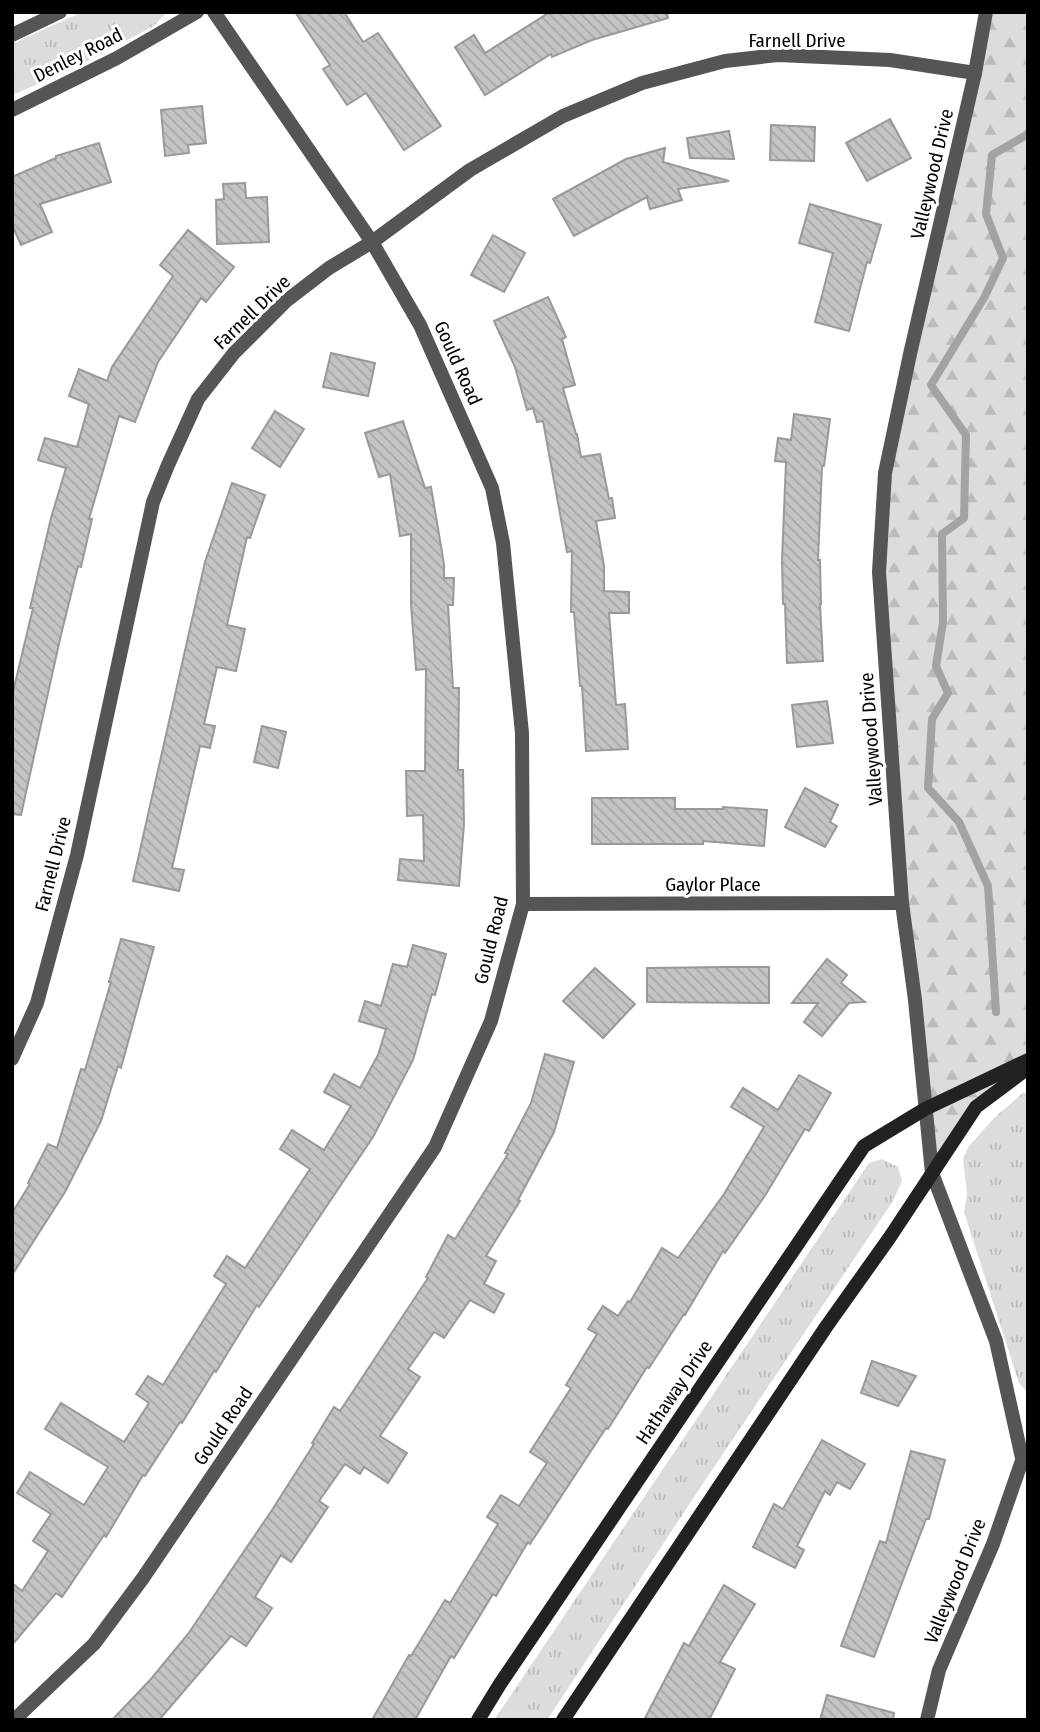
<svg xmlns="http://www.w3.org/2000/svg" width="1040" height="1732" font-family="'Fira Sans Condensed',sans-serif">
  <defs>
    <pattern id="grass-tufts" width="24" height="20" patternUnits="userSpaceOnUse" patternTransform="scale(1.75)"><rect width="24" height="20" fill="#dcdcdc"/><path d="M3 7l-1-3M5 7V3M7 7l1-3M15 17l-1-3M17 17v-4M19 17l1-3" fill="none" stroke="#bbb"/></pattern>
    <pattern id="forest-firs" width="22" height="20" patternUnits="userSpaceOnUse" patternTransform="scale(1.75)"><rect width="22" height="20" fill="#dcdcdc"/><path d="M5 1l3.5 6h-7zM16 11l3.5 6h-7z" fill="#bbb"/></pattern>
    <pattern id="building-back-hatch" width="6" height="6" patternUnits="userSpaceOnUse" patternTransform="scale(1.75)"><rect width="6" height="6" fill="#c4c4c4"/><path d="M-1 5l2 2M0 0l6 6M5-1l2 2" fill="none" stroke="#a7a7a7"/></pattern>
  </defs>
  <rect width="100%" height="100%" fill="#fff"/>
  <!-- grass -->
  <g fill="url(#grass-tufts)">
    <path d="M 82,12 L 167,12 L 154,26 L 64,73 L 12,95 L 12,44 Z"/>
    <path d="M 1024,1092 L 1028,1095 L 1028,1391 L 1026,1391 L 1019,1383 L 964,1212 L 967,1194 L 963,1158 L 969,1146 L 994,1118 Z"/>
    <path d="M 882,1159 L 898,1167 L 902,1181 L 893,1201 L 704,1482 L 547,1720 L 494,1720 L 869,1163 Z"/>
  </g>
  <!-- forest -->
  <path fill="url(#forest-firs)" d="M 986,12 L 1028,12 L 1028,1068 L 976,1107 L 932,1173 L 879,572 L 885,473 Z"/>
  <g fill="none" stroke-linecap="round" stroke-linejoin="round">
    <!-- stream -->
    <path stroke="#a3a3a3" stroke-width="8" d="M 996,1012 L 988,886 L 959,822 L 928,788 L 932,719 L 948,693 L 936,666 L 943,622 L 942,534 L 964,518 L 966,435 L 931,385 L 984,298 L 1003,258 L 986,214 L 992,155 L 1028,134"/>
  </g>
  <!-- building -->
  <g fill="url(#building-back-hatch)" stroke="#999" stroke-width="2">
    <path d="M 295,12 L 344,12 L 363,42 L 378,33 L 441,126 L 404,150 L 366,93 L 347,105 L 323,69 L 330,65 Z"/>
    <path d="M 550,12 L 667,12 L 668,18 L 592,40 L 552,57 L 551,54 L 485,95 L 455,47 L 474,35 L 485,53 Z"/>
    <path d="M 202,106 L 206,143 L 188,145 L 189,153 L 165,156 L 161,110 Z"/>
    <path d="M 890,119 L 911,158 L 867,181 L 846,143 Z"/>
    <path d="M 771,125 L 815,127 L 814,161 L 770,160 Z"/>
    <path d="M 729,131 L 734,159 L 690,158 L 687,138 Z"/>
    <path d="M 99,143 L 111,182 L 40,204 L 52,232 L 21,245 L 12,225 L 12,177 L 56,158 L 56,156 Z"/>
    <path d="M 665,148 L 663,162 L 729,181 L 678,189 L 682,200 L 650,209 L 647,197 L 574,236 L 553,199 L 626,159 Z"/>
    <path d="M 245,183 L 246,198 L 267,197 L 269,242 L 217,244 L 216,200 L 224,199 L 223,184 Z"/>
    <path d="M 810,204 L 881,225 L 870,263 L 867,262 L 849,331 L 815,322 L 833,253 L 799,243 Z"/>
    <path d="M 188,230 L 234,267 L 206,302 L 201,298 L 158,362 L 135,422 L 119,416 L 89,519 L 92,519 L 81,567 L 78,566 L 60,639 L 21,815 L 12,814 L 12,696 L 33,608 L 30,608 L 51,518 L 66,468 L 38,460 L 45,438 L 77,447 L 89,404 L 69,396 L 79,369 L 107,381 L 112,367 L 173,276 L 160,265 Z"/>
    <path d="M 493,235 L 525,253 L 504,292 L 471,275 Z"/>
    <path d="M 548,297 L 566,337 L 562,339 L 575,385 L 563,388 L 576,434 L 577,434 L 581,457 L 600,454 L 609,499 L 612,498 L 615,518 L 596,521 L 604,566 L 604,591 L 629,592 L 629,613 L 609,613 L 616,705 L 625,704 L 628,749 L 586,751 L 582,686 L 580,686 L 574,612 L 571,612 L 572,551 L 567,552 L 543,421 L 537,422 L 533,408 L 527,410 L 515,367 L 494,321 Z"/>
    <path d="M 331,353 L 375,363 L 368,396 L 323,387 Z"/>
    <path d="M 275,411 L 304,429 L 280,467 L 252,448 Z"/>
    <path d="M 794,414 L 830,419 L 824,466 L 822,466 L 818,560 L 820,560 L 821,604 L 820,604 L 823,661 L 787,663 L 785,604 L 783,604 L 782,560 L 786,462 L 775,461 L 778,438 L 791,440 Z"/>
    <path d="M 403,421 L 425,488 L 431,487 L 444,564 L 444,578 L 454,578 L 453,605 L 448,605 L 453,688 L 459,688 L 458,770 L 463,770 L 464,824 L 459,886 L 398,880 L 400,859 L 424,861 L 423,815 L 407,816 L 406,771 L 425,771 L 426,669 L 416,670 L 411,604 L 411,534 L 400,536 L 390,474 L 379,477 L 365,433 Z"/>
    <path d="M 232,483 L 265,495 L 250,538 L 247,537 L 227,625 L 245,629 L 236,671 L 217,667 L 204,724 L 215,726 L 210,748 L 200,746 L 172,868 L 184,870 L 179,891 L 133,881 L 205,562 Z"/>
    <path d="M 827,701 L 833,743 L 797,747 L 792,705 Z"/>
    <path d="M 262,726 L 286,732 L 278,768 L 254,762 Z"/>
    <path d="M 805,788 L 838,805 L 830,822 L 837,826 L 825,847 L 785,827 Z"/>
    <path d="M 592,798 L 675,798 L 675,809 L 723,809 L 723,807 L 767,810 L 764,846 L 703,841 L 703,844 L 592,844 Z"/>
    <path d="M 121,939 L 154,947 L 121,1068 L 118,1066 L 101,1121 L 65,1192 L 12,1275 L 12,1213 L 30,1184 L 28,1183 L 48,1144 L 57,1148 L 81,1069 L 85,1070 L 111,982 L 109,982 Z"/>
    <path d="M 413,945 L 446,954 L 435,995 L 432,994 L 413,1060 L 373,1137 L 259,1307 L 257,1305 L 216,1372 L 214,1371 L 182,1423 L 180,1422 L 145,1476 L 143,1475 L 106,1537 L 104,1535 L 62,1597 L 56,1593 L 12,1645 L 12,1583 L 22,1591 L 48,1551 L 33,1541 L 51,1514 L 17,1493 L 30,1472 L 84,1505 L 108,1467 L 45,1429 L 61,1403 L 124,1442 L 149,1403 L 136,1394 L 148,1376 L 163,1385 L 226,1284 L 214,1276 L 227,1256 L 245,1268 L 310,1169 L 280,1149 L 292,1130 L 324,1150 L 351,1106 L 324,1092 L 334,1074 L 360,1088 L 378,1055 L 386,1029 L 359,1021 L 365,1001 L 381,1006 L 393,964 L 407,967 Z"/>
    <path d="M 827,959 L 847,975 L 841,983 L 865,1002 L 849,1003 L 822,1036 L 804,1022 L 818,1003 L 792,1003 Z"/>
    <path d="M 725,967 L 769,967 L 769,1003 L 647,1002 L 647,968 Z"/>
    <path d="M 595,968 L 635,1004 L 603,1038 L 563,1001 Z"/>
    <path d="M 545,1054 L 574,1062 L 554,1132 L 518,1200 L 520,1201 L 486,1256 L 496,1261 L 484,1284 L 504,1294 L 494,1313 L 470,1300 L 444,1338 L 434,1332 L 408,1369 L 420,1377 L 380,1436 L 407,1453 L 388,1483 L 364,1467 L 360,1474 L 345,1464 L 319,1501 L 328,1507 L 291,1562 L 281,1555 L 255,1597 L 272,1608 L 246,1646 L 231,1636 L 159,1720 L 112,1720 L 151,1679 L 188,1634 L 272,1510 L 314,1444 L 312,1443 L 334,1407 L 340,1411 L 428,1278 L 426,1277 L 448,1235 L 455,1239 L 508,1154 L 505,1153 L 531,1103 Z"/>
    <path d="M 799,1075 L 831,1093 L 809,1131 L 805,1129 L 766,1194 L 725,1253 L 723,1251 L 685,1315 L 684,1314 L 649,1368 L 647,1367 L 608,1429 L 606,1428 L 530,1544 L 528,1542 L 496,1596 L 493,1594 L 454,1658 L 451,1656 L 415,1720 L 372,1720 L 409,1655 L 411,1656 L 445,1600 L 450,1603 L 498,1524 L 487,1517 L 501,1495 L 519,1506 L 547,1463 L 530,1452 L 571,1388 L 566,1385 L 597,1334 L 588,1329 L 603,1306 L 618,1316 L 628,1301 L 630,1302 L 662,1248 L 678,1258 L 724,1194 L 764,1127 L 731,1107 L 743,1088 L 778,1110 Z"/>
    <path d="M 872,1361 L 916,1376 L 898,1406 L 861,1393 Z"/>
    <path d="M 822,1440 L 865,1464 L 850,1489 L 837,1482 L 830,1495 L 825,1491 L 797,1546 L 804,1550 L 795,1568 L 753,1547 L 774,1504 L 783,1509 Z"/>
    <path d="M 911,1451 L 945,1460 L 929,1519 L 926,1519 L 874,1657 L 841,1646 L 880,1541 L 886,1543 Z"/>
    <path d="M 724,1585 L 755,1604 L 720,1662 L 735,1669 L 709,1720 L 644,1720 L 684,1643 L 689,1646 Z"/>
    <path d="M 827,1695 L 894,1713 L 893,1720 L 820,1720 Z"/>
  </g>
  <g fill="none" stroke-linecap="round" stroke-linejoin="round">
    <!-- street -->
    <g stroke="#555" stroke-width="14">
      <path d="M 986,12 L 975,73 L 910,354 L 885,473 L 879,572 L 902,903 L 915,1000 L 932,1173 L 996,1341 L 1022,1458"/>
      <path d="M 12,35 L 60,12"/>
      <path d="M 12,110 L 117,58 L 197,12"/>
      <path d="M 523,904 L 902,903"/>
      <path d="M 12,1059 L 37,1003 L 77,855 L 153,502 L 168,465 L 198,399 L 234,353 L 286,301 L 329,268 L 372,242 L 470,170 L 563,116 L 642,83 L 725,61 L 778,55 L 890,60 L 975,73"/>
      <path d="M 14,1720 L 94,1644 L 143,1578 L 435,1147 L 491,1021 L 523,904 L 522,733 L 503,543 L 492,488 L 420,325 L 372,242 L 214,12"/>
      <path d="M 927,1720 L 939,1670 L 993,1544 L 1025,1452"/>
    </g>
    <!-- secondary -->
    <g stroke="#222" stroke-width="14">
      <path d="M 478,1720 L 500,1684 L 864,1146 L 925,1109 L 1028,1060"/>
      <path d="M 563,1720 L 826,1327 L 890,1237 L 976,1107 L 1028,1068"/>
    </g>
  </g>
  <g text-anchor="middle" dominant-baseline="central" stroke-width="6" stroke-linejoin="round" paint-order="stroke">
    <!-- street labels -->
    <g font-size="19" fill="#000" stroke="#fff">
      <text x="797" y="40">Farnell Drive</text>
      <text transform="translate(78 55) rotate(-27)">Denley Road</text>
      <text transform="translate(932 174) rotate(-77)">Valleywood Drive</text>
      <text transform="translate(252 312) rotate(-44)">Farnell Drive</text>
      <text transform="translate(458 363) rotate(66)">Gould Road</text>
      <text transform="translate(871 739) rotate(-94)">Valleywood Drive</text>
      <text transform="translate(53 864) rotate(-76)">Farnell Drive</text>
      <text x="713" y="884">Gaylor Place</text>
      <text transform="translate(491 940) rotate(-76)">Gould Road</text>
      <text transform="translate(674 1392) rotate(-56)">Hathaway Drive</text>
      <text transform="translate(223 1426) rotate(-56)">Gould Road</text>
      <text transform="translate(955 1581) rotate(-68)">Valleywood Drive</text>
    </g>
  </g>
  <!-- border -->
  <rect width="1040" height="1732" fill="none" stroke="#000000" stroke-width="28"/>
</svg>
